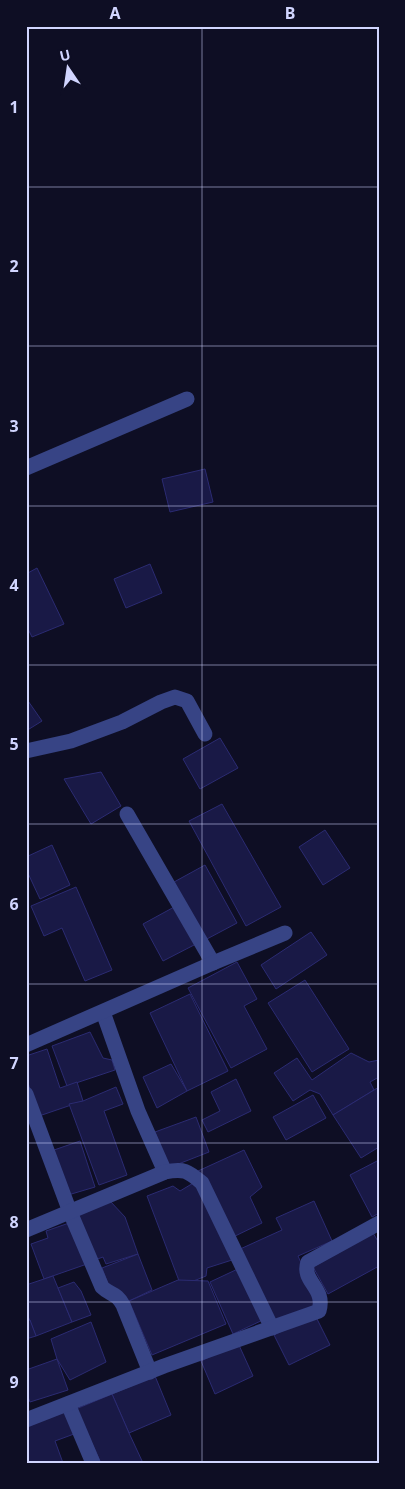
<svg xmlns="http://www.w3.org/2000/svg" width="405" height="1489" font-family="'Noto Sans',sans-serif">
  <rect width="100%" height="100%" fill="#0e0e24"/>
  <!-- building -->
  <g fill="#191946" stroke="#2b2b72">
    <path d="M 205,469 L 213,502 L 170,512 L 162,479 Z"/>
    <path d="M 150,564 L 162,593 L 126,608 L 114,579 Z"/>
    <path d="M 37,568 L 64,624 L 32,637 L 26,625 L 26,574 Z"/>
    <path d="M 26,698 L 42,721 L 26,731 Z"/>
    <path d="M 220,738 L 238,768 L 200,789 L 183,759 Z"/>
    <path d="M 101,772 L 121,806 L 91,824 L 64,779 Z"/>
    <path d="M 222,804 L 281,907 L 246,926 L 189,821 Z"/>
    <path d="M 325,830 L 350,868 L 323,885 L 299,847 Z"/>
    <path d="M 52,845 L 70,885 L 40,899 L 26,869 L 26,857 Z"/>
    <path d="M 205,865 L 237,923 L 205,940 L 174,882 Z"/>
    <path d="M 76,887 L 112,970 L 85,981 L 62,928 L 44,936 L 31,906 Z"/>
    <path d="M 176,906 L 196,944 L 163,961 L 143,924 Z"/>
    <path d="M 311,932 L 327,955 L 276,989 L 261,965 Z"/>
    <path d="M 237,962 L 257,999 L 244,1006 L 267,1049 L 231,1068 L 188,988 Z"/>
    <path d="M 305,980 L 349,1049 L 312,1072 L 268,1003 Z"/>
    <path d="M 190,994 L 228,1071 L 187,1091 L 150,1013 Z"/>
    <path d="M 90,1032 L 103,1058 L 112,1060 L 115,1070 L 67,1086 L 52,1046 Z"/>
    <path d="M 47,1049 L 60,1088 L 77,1082 L 83,1101 L 39,1116 L 26,1077 L 26,1056 Z"/>
    <path d="M 351,1053 L 369,1062 L 379,1060 L 379,1077 L 370,1082 L 374,1090 L 333,1115 L 320,1094 L 310,1090 L 293,1101 L 274,1073 L 297,1058 L 312,1080 Z"/>
    <path d="M 171,1064 L 187,1091 L 157,1108 L 143,1077 Z"/>
    <path d="M 236,1079 L 251,1111 L 208,1132 L 202,1120 L 220,1111 L 211,1092 Z"/>
    <path d="M 116,1087 L 123,1104 L 104,1111 L 127,1175 L 99,1185 L 69,1104 L 83,1101 Z"/>
    <path d="M 379,1087 L 379,1147 L 361,1158 L 333,1115 Z"/>
    <path d="M 313,1095 L 326,1118 L 286,1140 L 273,1117 Z"/>
    <path d="M 196,1117 L 209,1152 L 168,1168 L 155,1132 Z"/>
    <path d="M 80,1141 L 95,1187 L 68,1195 L 54,1150 Z"/>
    <path d="M 244,1150 L 262,1187 L 250,1197 L 262,1223 L 231,1238 L 198,1171 Z"/>
    <path d="M 379,1160 L 379,1213 L 372,1217 L 350,1175 Z"/>
    <path d="M 195,1182 L 232,1260 L 207,1268 L 206,1276 L 181,1286 L 147,1196 L 173,1186 L 180,1191 Z"/>
    <path d="M 110,1201 L 125,1217 L 138,1254 L 106,1264 L 103,1257 L 92,1261 L 74,1215 Z"/>
    <path d="M 314,1201 L 332,1241 L 298,1256 L 319,1303 L 273,1326 L 238,1250 L 282,1230 L 276,1218 Z"/>
    <path d="M 72,1222 L 87,1264 L 44,1279 L 31,1244 L 48,1238 L 46,1231 Z"/>
    <path d="M 373,1233 L 379,1243 L 379,1266 L 328,1294 L 313,1267 Z"/>
    <path d="M 138,1254 L 152,1290 L 129,1301 L 109,1287 L 102,1268 Z"/>
    <path d="M 242,1267 L 265,1319 L 233,1334 L 210,1282 Z"/>
    <path d="M 53,1276 L 72,1322 L 36,1336 L 26,1311 L 26,1285 Z"/>
    <path d="M 178,1280 L 208,1281 L 226,1324 L 152,1355 L 129,1301 Z"/>
    <path d="M 74,1282 L 81,1291 L 91,1315 L 72,1322 L 58,1288 Z"/>
    <path d="M 315,1315 L 330,1345 L 289,1365 L 274,1335 Z"/>
    <path d="M 30,1320 L 36,1336 L 26,1339 L 26,1321 Z"/>
    <path d="M 91,1322 L 106,1362 L 70,1380 L 57,1359 L 51,1339 Z"/>
    <path d="M 238,1343 L 253,1376 L 215,1394 L 201,1361 Z"/>
    <path d="M 57,1359 L 68,1390 L 30,1402 L 26,1392 L 26,1370 Z"/>
    <path d="M 155,1376 L 171,1415 L 129,1433 L 112,1394 Z"/>
    <path d="M 112,1394 L 129,1433 L 143,1463 L 101,1463 L 76,1409 Z"/>
    <path d="M 65,1411 L 74,1434 L 55,1441 L 63,1463 L 26,1463 L 26,1427 Z"/>
  </g>
  <g fill="none" stroke-linecap="round" stroke-linejoin="round">
    <!-- minor -->
    <g stroke="#374485" stroke-width="15">
      <path d="M 26,468 L 187,399"/>
      <path d="M 26,751 L 71,741 L 122,722 L 161,702 L 175,697 L 187,701 L 205,734"/>
      <path d="M 127,814 L 213,963"/>
      <path d="M 103,1012 L 138,1111 L 165,1172"/>
      <path d="M 26,1045 L 213,963 L 285,933"/>
      <path d="M 26,1094 L 70,1212 L 102,1287 C 111,1296 116,1292 123,1305 L 150,1372"/>
      <path d="M 26,1230 L 165,1172 C 184,1168 188,1171 202,1183 L 272,1328"/>
      <path d="M 68,1404 L 93,1463"/>
      <path d="M 26,1420 L 164,1366 L 319,1311 C 326,1287 301,1282 308,1262 L 379,1223"/>
    </g>
  </g>
  <!-- grid -->
  <path fill="none" stroke="#d1d5ff" stroke-width="1" stroke-opacity="0.55" d="M 202,26 L 202,1463M 26,187 L 379,187M 26,346 L 379,346M 26,506 L 379,506M 26,665 L 379,665M 26,824 L 379,824M 26,984 L 379,984M 26,1143 L 379,1143M 26,1302 L 379,1302"/>
  <!-- border -->
  <rect width="405" height="1489" fill="none" stroke="#0e0e24" stroke-width="55"/>
  <!-- north arrow -->
  <g transform="translate(68 68) rotate(347)" stroke="#0e0e24" stroke-width="4" paint-order="stroke">
  <path d="M0-4L9 19L0 12L-9 19Z" fill="#d1d5ff"/>
  <text y="-8" font-size="14" font-weight="bold" text-anchor="middle" fill="#d1d5ff">U</text>
  </g>
  <rect x="28" y="28" width="350" height="1434" fill="none" stroke="#d1d5ff" stroke-width="2"/>
  <g font-size="16" text-anchor="middle" font-weight="bold" fill="#d1d5ff">
    <text x="115" y="19">A</text>
    <text x="290" y="19">B</text>
    <text x="14" y="113">1</text>
    <text x="14" y="272">2</text>
    <text x="14" y="432">3</text>
    <text x="14" y="591">4</text>
    <text x="14" y="750">5</text>
    <text x="14" y="910">6</text>
    <text x="14" y="1069">7</text>
    <text x="14" y="1228">8</text>
    <text x="14" y="1388">9</text>
  </g>
</svg>
